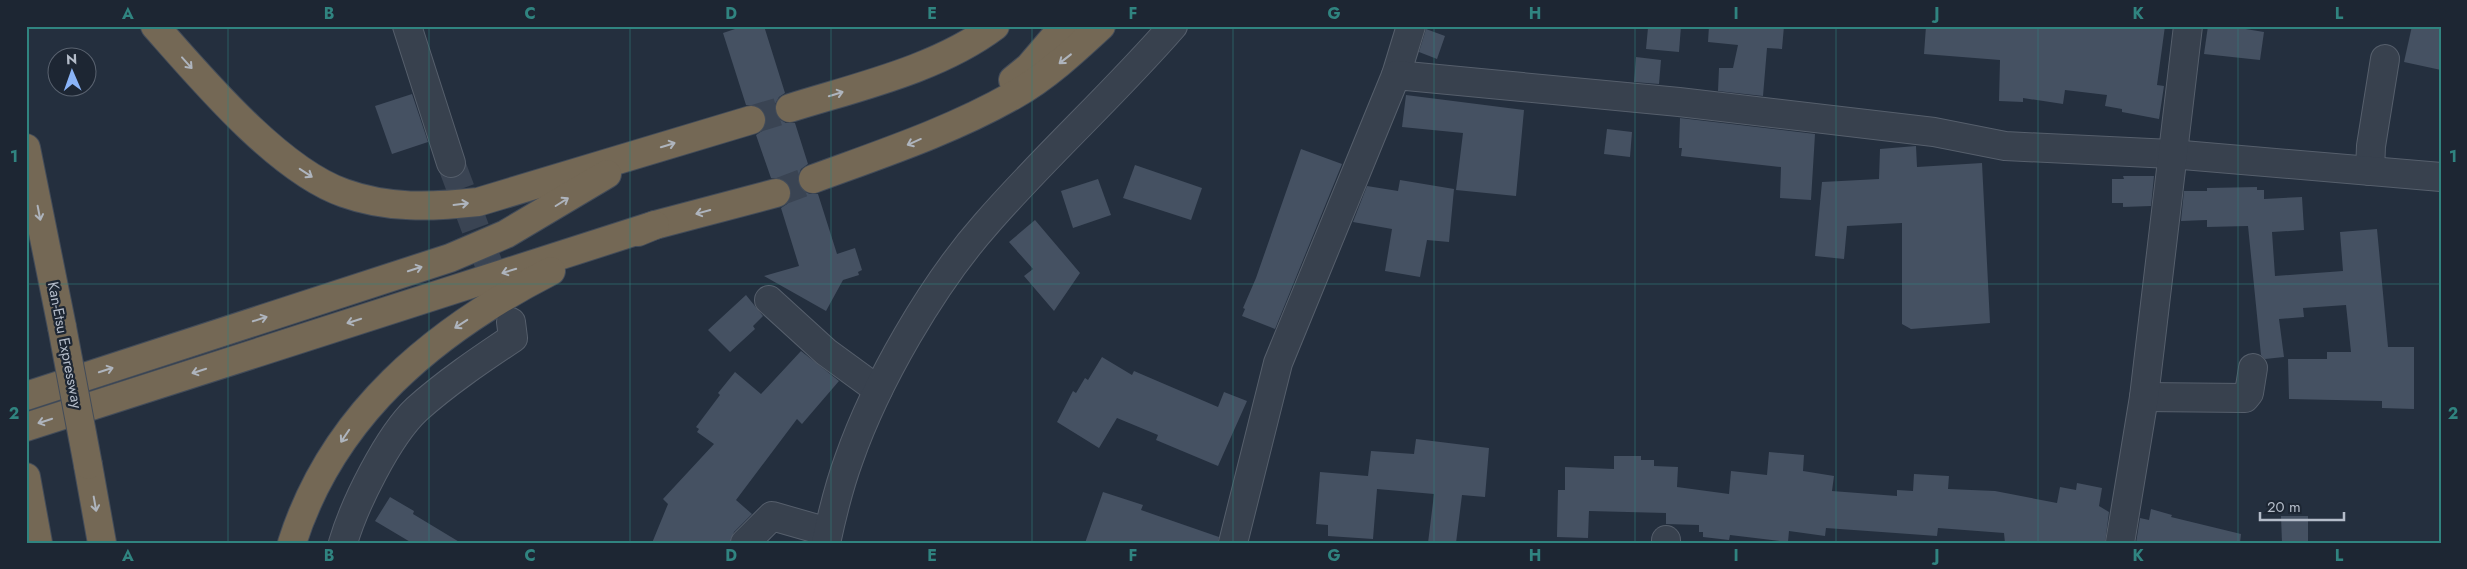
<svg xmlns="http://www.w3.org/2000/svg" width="2467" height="569" font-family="Jost,sans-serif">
  <rect width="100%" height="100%" fill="#242f3e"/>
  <!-- building -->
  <g fill="#455162">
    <path d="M 744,26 L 764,26 L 785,93 L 779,97 L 775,104 L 775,113 L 779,119 L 786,123 L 795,123 L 808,164 L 801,169 L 798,177 L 799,185 L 803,191 L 810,194 L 818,194 L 837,254 L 855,248 L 862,270 L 858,272 L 859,275 L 843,280 L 826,311 L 764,276 L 799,266 L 781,208 L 787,204 L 791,198 L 791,189 L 787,182 L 781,178 L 771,178 L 756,135 L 762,131 L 766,124 L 766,115 L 762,109 L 755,105 L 746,105 L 723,33 Z"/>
    <path d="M 1652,26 L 1681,26 L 1679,52 L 1646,49 L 1648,28 Z"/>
    <path d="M 1709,26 L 1784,26 L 1782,49 L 1767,48 L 1763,96 L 1718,91 L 1719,68 L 1733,68 L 1738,45 L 1708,42 Z"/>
    <path d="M 1926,26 L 2165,26 L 2157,85 L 2164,86 L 2159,119 L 2122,112 L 2122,109 L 2105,106 L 2107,95 L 2065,90 L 2063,104 L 2023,98 L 2023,102 L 1999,101 L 2000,60 L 1924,54 Z"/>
    <path d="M 2208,26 L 2227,26 L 2264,32 L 2260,60 L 2204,54 Z"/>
    <path d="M 2412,26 L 2441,26 L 2441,70 L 2404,62 Z"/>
    <path d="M 1426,29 L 1445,36 L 1437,59 L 1419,52 Z"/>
    <path d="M 1636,57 L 1661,60 L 1659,84 L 1634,82 Z"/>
    <path d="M 412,94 L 428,142 L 392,154 L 375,106 Z"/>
    <path d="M 1406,95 L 1524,110 L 1516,196 L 1456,190 L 1463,133 L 1402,127 Z"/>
    <path d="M 1680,118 L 1815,134 L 1811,200 L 1780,198 L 1781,167 L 1681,156 L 1682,148 L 1679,148 Z"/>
    <path d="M 1607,129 L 1632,132 L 1630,157 L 1604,154 Z"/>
    <path d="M 1916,146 L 1917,167 L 1982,163 L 1990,323 L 1911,329 L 1902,324 L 1902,223 L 1847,226 L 1844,259 L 1815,256 L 1822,182 L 1879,179 L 1880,149 Z"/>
    <path d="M 1301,149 L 1342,164 L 1275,329 L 1242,316 L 1245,309 L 1243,308 L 1256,278 Z"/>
    <path d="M 1135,165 L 1202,188 L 1191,220 L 1123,198 Z"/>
    <path d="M 2123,176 L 2154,176 L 2151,206 L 2123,207 L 2123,203 L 2112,203 L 2112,179 L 2124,179 Z"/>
    <path d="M 1098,179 L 1111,215 L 1073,228 L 1061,191 Z"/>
    <path d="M 1400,180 L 1454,189 L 1449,242 L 1427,240 L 1420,277 L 1385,271 L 1392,229 L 1353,222 L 1367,186 L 1398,191 Z"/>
    <path d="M 2257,187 L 2257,190 L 2264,190 L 2264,199 L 2302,197 L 2304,230 L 2272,232 L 2275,276 L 2343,271 L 2340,232 L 2377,229 L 2388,347 L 2414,347 L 2414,409 L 2382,408 L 2382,401 L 2289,399 L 2288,359 L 2327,359 L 2327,352 L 2351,352 L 2346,305 L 2303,308 L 2304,317 L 2279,319 L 2284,357 L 2265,359 L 2261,355 L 2248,226 L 2207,227 L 2207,220 L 2181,221 L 2184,191 L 2207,191 L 2207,188 Z"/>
    <path d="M 1035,220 L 1080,273 L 1054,311 L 1024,276 L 1033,269 L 1009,242 Z"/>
    <path d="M 746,295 L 763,316 L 753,326 L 755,329 L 730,352 L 708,330 Z"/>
    <path d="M 801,351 L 839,381 L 802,424 L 797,419 L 736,500 L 752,514 L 734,532 L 730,543 L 652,543 L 668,504 L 663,499 L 714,444 L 697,432 L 699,429 L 696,427 L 720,395 L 718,393 L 735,372 L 761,394 Z"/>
    <path d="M 1102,357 L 1132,375 L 1134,371 L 1218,407 L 1224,392 L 1247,401 L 1218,466 L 1156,440 L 1158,435 L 1117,418 L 1099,448 L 1057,422 L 1073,391 L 1076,393 L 1085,378 L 1088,380 Z"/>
    <path d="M 1416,439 L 1489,448 L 1485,497 L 1462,495 L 1456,543 L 1428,543 L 1434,494 L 1377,489 L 1373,539 L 1328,536 L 1328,525 L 1316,524 L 1320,472 L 1368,476 L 1371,451 L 1414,454 Z"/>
    <path d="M 1769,452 L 1804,455 L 1803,471 L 1834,476 L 1832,491 L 1897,496 L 1897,490 L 1913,491 L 1914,474 L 1949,476 L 1948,489 L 1995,491 L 2057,503 L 2060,487 L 2076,490 L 2077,483 L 2102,488 L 2099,506 L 2109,512 L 2105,543 L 2005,543 L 2004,533 L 1938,528 L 1937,536 L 1826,528 L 1825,536 L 1789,531 L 1788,542 L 1730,535 L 1729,540 L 1703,537 L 1703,532 L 1699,532 L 1699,525 L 1666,524 L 1666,513 L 1589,511 L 1588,538 L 1557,537 L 1558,490 L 1565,490 L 1565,467 L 1614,469 L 1614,456 L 1641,456 L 1641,460 L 1654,460 L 1654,466 L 1678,467 L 1677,487 L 1729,494 L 1731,471 L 1767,475 Z"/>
    <path d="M 1103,492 L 1143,505 L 1141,510 L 1219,537 L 1218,543 L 1085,543 Z"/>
    <path d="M 390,497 L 414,511 L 413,514 L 461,543 L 412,543 L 375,521 Z"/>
    <path d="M 2151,509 L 2172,515 L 2171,517 L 2241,534 L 2240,543 L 2136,543 L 2140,518 L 2149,520 Z"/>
    <path d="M 2281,516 L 2308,516 L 2308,543 L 2282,543 Z"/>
  </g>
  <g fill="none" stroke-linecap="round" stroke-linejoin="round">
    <!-- minor-tunnel -->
    <path stroke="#3a4453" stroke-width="28" stroke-dasharray="28 14" stroke-linecap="butt" d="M 451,163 L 502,300"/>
    <!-- highway-tunnel -->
    <g stroke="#3a4453" stroke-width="28" stroke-dasharray="28 14" stroke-linecap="butt">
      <path d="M 751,120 L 790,108"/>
      <path d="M 776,193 L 813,179"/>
    </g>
    <!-- minor casing -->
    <g stroke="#565f6c" stroke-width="30">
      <g id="minor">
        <path d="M 407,26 L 451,163"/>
        <path d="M 1396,75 L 1411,26"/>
        <path d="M 2370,171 L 2371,146 L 2385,59"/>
        <path d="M 769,300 L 826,352 L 878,390"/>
        <path d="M 2144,397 L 2245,398 L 2249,393 L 2253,368"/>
        <path d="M 343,543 C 354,505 388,436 417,409 C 446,383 480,360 513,338 L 511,322"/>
        <path d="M 745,543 L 772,516 L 828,532"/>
        <path d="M 826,543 C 832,515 839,486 849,459 C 876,382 932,285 986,224 C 1045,156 1113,95 1173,26"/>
        <path d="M 1233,543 L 1278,363 L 1396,75 L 1679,102 L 1934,132 L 2005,146 L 2171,154 L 2441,177"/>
        <path d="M 1666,543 L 1666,540"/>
        <path d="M 2120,543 L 2144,397 L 2188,26"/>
      </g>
    </g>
    <!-- highway casing -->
    <g stroke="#434c59" stroke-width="30">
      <g id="highway">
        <path d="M 155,26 C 201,78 278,170 344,193 C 388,209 432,207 478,202 L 751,120"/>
        <path d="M 1013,80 L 1029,67 L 1064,26"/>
        <path d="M 790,108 C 857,87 938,69 995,26"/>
        <path d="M 26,148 L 62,327"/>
        <path d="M 813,179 C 881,154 951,131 1014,95 C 1046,77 1074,51 1101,26"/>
        <path d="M 638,232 L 655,225 L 776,193"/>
        <path d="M 26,396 L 450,258 L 506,234 L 607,174"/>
        <path d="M 26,427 L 655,225"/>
        <path d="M 88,465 L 102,543"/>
        <path d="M 26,477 L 38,543"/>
        <path d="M 292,543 C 333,414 434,331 551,271"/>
      </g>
    </g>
    <!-- minor -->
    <use href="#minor" stroke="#38414e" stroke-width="28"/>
    <!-- highway -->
    <use href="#highway" stroke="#746855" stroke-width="28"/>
    <!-- highway-bridge casing -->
    <g stroke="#434c59" stroke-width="30" stroke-linecap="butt">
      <path id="highway-bridge" d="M 62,327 L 88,465"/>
    </g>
    <!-- highway-bridge -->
    <use href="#highway-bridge" stroke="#746855" stroke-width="28"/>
  </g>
  <!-- one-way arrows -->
  <defs><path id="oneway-shaft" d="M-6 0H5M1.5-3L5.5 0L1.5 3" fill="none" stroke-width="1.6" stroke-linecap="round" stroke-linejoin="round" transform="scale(1.25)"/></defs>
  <g stroke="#aeb4bd">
    <use href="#oneway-shaft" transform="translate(1065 59) rotate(142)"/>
    <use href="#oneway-shaft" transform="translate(187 63) rotate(48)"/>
    <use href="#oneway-shaft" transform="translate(836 94) rotate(-17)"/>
    <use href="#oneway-shaft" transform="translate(914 142) rotate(156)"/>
    <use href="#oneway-shaft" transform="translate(668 145) rotate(-17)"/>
    <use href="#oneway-shaft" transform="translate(306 173) rotate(33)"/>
    <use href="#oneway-shaft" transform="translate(562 202) rotate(-32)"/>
    <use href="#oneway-shaft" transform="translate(461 204) rotate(-7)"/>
    <use href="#oneway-shaft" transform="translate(703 212) rotate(165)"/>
    <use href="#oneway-shaft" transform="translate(39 213) rotate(79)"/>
    <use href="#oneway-shaft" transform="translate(415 269) rotate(-18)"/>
    <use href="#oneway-shaft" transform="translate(509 271) rotate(163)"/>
    <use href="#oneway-shaft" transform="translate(260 319) rotate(-18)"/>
    <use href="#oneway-shaft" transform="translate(354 321) rotate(162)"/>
    <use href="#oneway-shaft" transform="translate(461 324) rotate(147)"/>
    <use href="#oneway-shaft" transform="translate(106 370) rotate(-18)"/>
    <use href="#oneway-shaft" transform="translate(199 371) rotate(162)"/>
    <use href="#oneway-shaft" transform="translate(45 421) rotate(162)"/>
    <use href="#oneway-shaft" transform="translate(345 436) rotate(124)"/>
    <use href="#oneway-shaft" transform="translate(95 504) rotate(80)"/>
  </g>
  <!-- grid -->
  <path fill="none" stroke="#308480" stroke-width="1" stroke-opacity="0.55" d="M 228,26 L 228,543M 429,26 L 429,543M 630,26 L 630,543M 831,26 L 831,543M 1032,26 L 1032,543M 1233,26 L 1233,543M 1434,26 L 1434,543M 1635,26 L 1635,543M 1836,26 L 1836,543M 2038,26 L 2038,543M 2238,26 L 2238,543M 26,284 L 2441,284"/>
  <g text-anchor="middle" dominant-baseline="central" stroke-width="4.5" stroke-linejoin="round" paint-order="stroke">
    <!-- street labels -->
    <g font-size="15" fill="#b4bcc9" stroke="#1d2633">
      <text transform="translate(65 345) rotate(79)">Kan-Etsu Expressway</text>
    </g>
  </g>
  <!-- border -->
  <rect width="2467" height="569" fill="none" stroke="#1d2633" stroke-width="55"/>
  <!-- north arrow -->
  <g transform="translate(72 72) rotate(358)"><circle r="24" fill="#1d2633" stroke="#59626f"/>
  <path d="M0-4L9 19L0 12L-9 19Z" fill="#8ab4f8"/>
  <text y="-8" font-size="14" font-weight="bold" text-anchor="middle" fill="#b4bcc9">N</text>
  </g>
  <!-- scale -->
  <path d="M2260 512v8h84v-8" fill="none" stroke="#b4bcc9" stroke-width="2.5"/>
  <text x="2267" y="512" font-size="15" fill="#b4bcc9" stroke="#1d2633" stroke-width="4" paint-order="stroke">20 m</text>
  <rect x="28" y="28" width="2412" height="514" fill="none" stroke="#308480" stroke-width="2"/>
  <g font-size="16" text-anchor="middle" font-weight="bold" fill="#308480">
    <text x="128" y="19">A</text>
    <text x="329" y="19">B</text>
    <text x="530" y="19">C</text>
    <text x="731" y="19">D</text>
    <text x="932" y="19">E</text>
    <text x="1133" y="19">F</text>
    <text x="1334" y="19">G</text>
    <text x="1535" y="19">H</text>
    <text x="1736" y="19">I</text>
    <text x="1937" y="19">J</text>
    <text x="2138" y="19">K</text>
    <text x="2339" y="19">L</text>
    <text x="14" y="162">1</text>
    <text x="2453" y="162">1</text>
    <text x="14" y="419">2</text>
    <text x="2453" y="419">2</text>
    <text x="128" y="561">A</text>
    <text x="329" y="561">B</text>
    <text x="530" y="561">C</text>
    <text x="731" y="561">D</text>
    <text x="932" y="561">E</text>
    <text x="1133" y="561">F</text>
    <text x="1334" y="561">G</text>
    <text x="1535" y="561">H</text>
    <text x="1736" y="561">I</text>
    <text x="1937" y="561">J</text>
    <text x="2138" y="561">K</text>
    <text x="2339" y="561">L</text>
  </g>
</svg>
